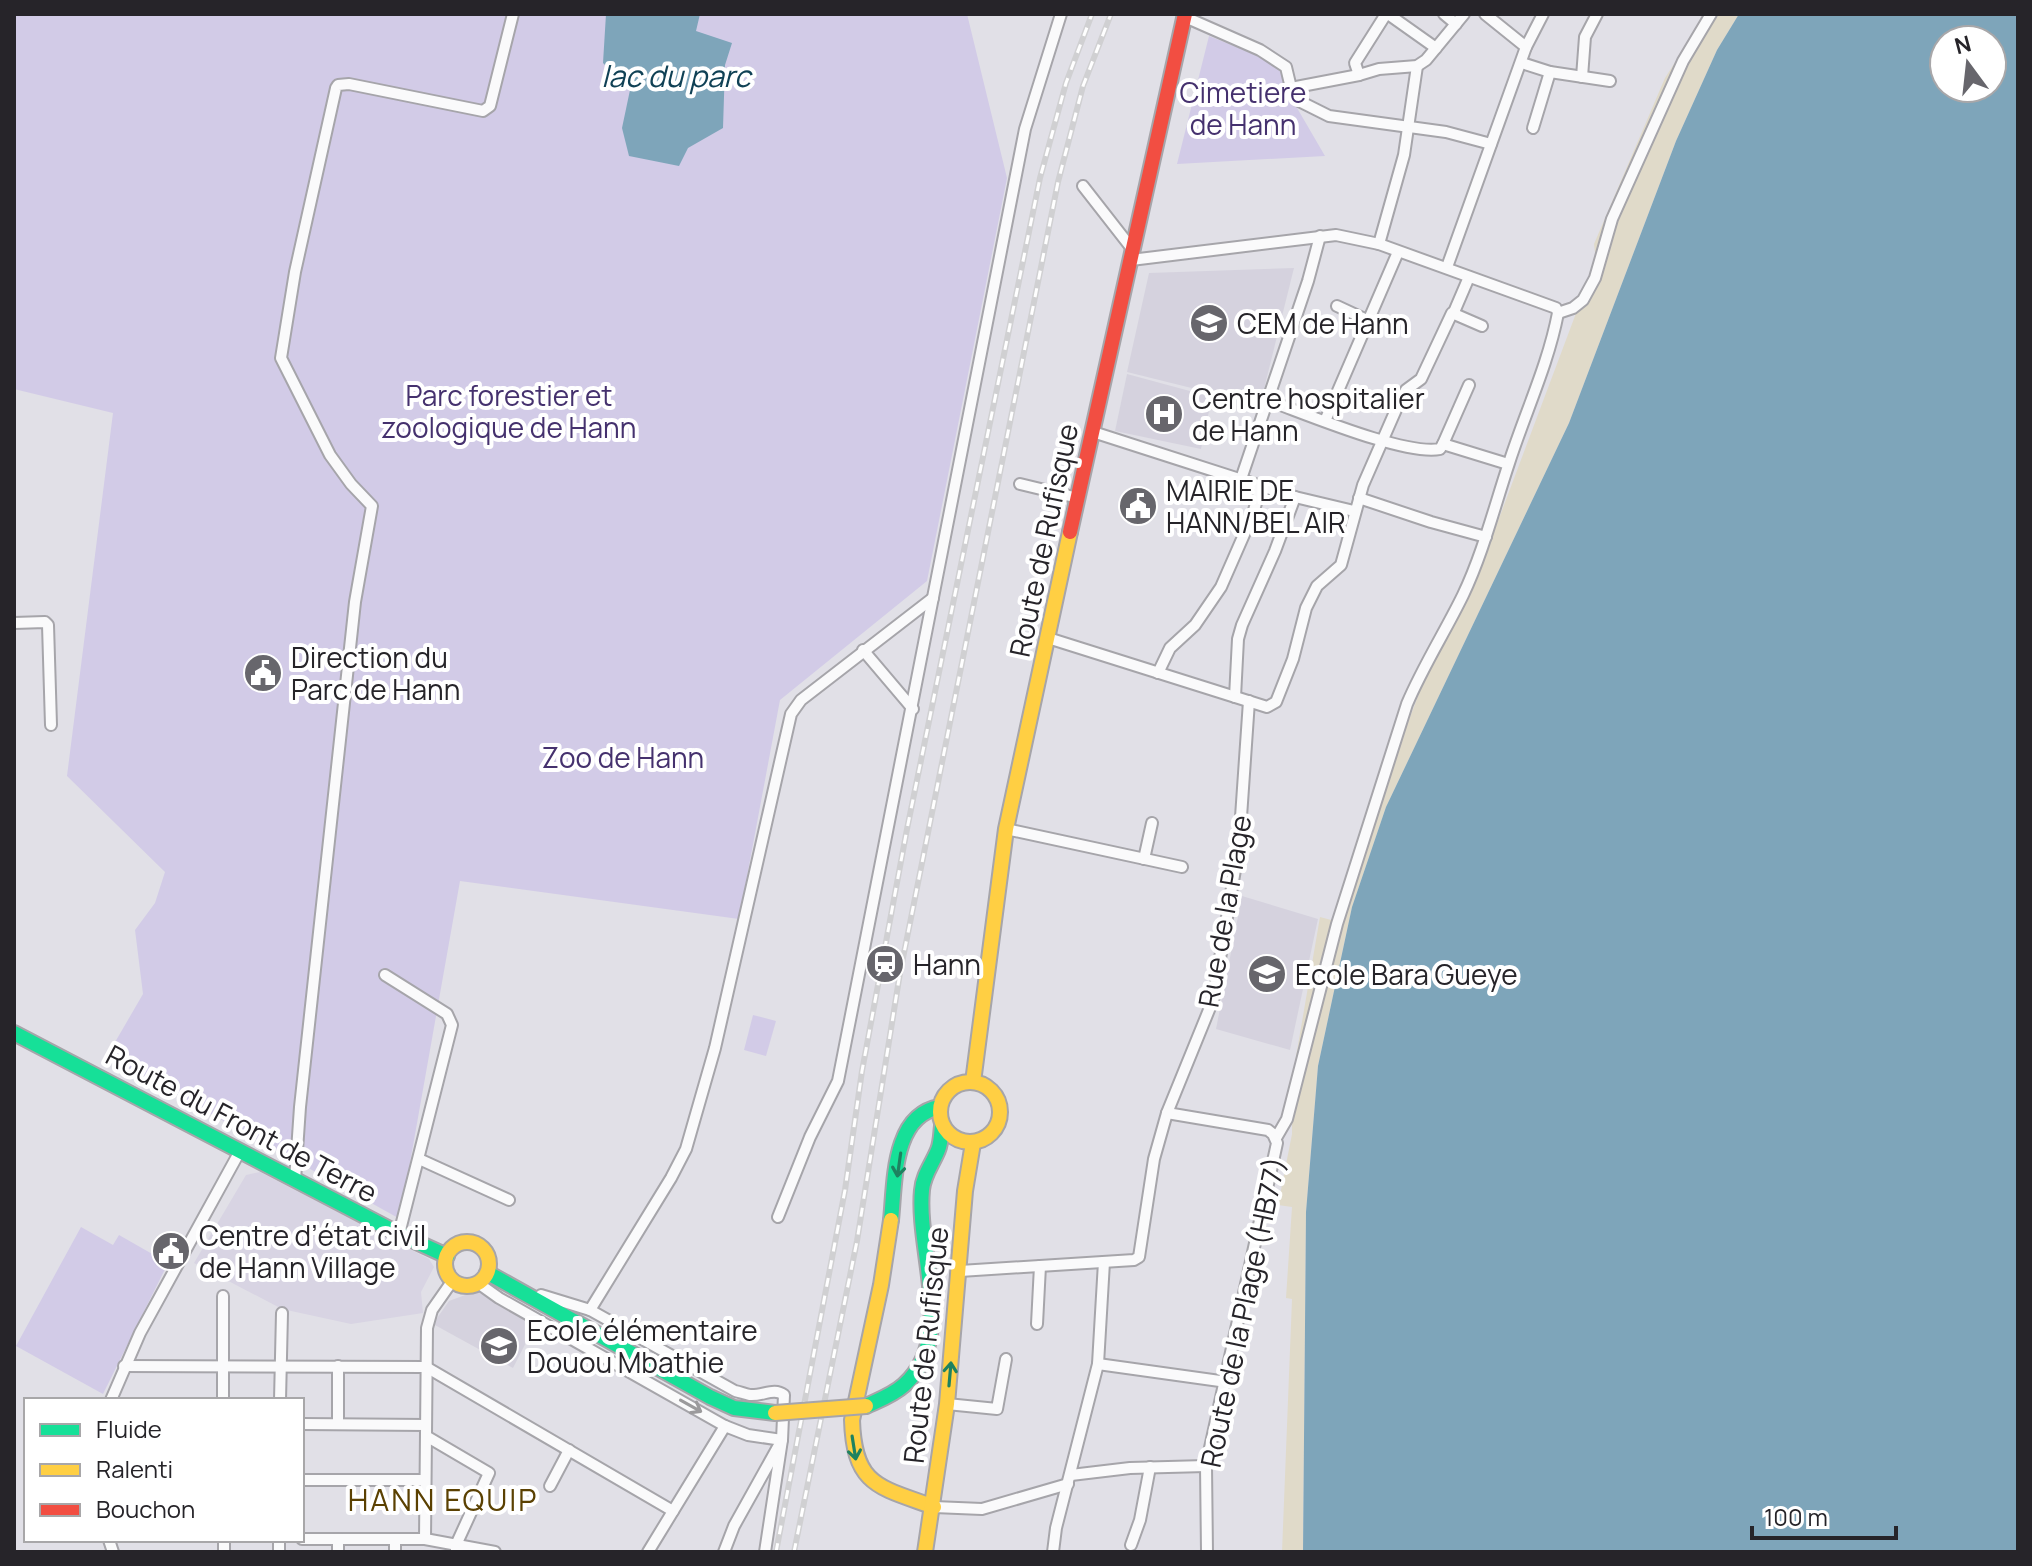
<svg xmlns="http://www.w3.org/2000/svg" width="2032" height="1566" font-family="Manrope,sans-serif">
  <rect width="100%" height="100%" fill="#e1e0e7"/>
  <!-- industrial -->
  <path fill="#d8d4e3" d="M 260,1172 L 429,1259 L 434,1267 L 421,1292 L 423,1313 L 351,1324 L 282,1309 L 194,1263 L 246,1175 Z"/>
  <!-- built -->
  <g fill="#d5d2de">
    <path d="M 1294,268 L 1260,405 L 1127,372 L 1149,273 Z"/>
    <path d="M 1127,374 L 1212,397 L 1201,449 L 1115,431 Z"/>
    <path d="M 1242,896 L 1318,919 L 1290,1050 L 1216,1029 Z"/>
    <path d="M 476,1291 L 536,1323 L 513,1368 L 433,1324 L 449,1301 Z"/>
  </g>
  <!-- green -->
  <g fill="#d2cbe7">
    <path d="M 14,14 L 967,14 L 1007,178 L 927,581 L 780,700 L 739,919 L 460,881 L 400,1219 L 107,1056 L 143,994 L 135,930 L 155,903 L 165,872 L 67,776 L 113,413 L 14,389 Z"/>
    <path d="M 1209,36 L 1284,66 L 1293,101 L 1325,156 L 1177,164 Z"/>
    <path d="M 753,1015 L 776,1021 L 766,1056 L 744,1050 Z"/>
    <path d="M 81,1227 L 113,1245 L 119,1235 L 168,1263 L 103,1394 L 16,1346 Z"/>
  </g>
  <!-- sand -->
  <path fill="#e0dac9" d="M 1706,14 L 1739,14 L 1717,50 L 1676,141 L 1569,423 L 1386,807 L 1352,907 L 1318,1066 L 1306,1212 L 1303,1552 L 1282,1552 L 1292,1299 L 1286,1298 L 1292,1207 L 1278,1205 L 1292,1134 L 1292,1080 L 1320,917 L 1335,921 L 1351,872 L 1423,683 L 1483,561 L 1596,260 L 1594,244 L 1665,78 Z"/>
  <!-- water -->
  <g fill="#7ea5ba" fill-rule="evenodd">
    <path d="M 606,14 L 700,14 L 696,31 L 732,43 L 725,65 L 723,128 L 688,148 L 679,166 L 629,156 L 622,128 L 630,90 L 603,63 Z"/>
    <path d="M 1739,14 L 2018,14 L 2018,1552 L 1303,1552 L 1306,1212 L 1318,1066 L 1352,907 L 1386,807 L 1569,423 L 1676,141 L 1717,50 ZM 1944,40 L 1992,40 L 1992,88 L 1944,88 Z"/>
  </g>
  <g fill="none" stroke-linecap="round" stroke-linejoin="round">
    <!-- street casing -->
    <g stroke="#a6a5aa" stroke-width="14">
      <g id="street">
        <path d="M 1388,14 L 1436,48"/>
        <path d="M 1444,14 L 1456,24"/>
        <path d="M 1485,14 L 1526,47"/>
        <path d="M 1185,17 L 1260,50 L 1286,67 L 1291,88 L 1297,100 L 1329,116 L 1446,132 L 1491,144"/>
        <path d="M 1522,63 L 1550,72 L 1610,81"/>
        <path d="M 1359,75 L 1355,63 L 1386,14"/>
        <path d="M 1582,77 L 1585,37 L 1597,14"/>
        <path d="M 1291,88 L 1359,75 L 1379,69 L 1417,66 L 1426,60 L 1464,14"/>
        <path d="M 1533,128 L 1550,72"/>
        <path d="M 1083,186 L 1133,250"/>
        <path d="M 1379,244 L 1404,155 L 1417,66"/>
        <path d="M 1131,260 L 1336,235 L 1379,244 L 1556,308 L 1558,313 C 1548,365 1525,413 1509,463 C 1494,508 1483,553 1463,595 C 1445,632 1423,666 1407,704 L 1337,924 L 1287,1119 L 1276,1138"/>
        <path d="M 1447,267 L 1526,47 L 1543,14"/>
        <path d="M 1337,306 L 1367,320"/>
        <path d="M 1454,312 L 1469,277"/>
        <path d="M 1558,313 L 1573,308 L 1583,300 L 1595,278 L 1612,219 L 1683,61 L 1711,14"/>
        <path d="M 1267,400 C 1304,413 1405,456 1440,449 L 1443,444 L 1469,385"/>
        <path d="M 1325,421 L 1398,252"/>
        <path d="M 1093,432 L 1295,497 L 1354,511"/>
        <path d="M 1443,444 L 1508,464"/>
        <path d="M 1241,479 L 1308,281 L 1320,236"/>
        <path d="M 1020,484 L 1078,498"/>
        <path d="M 1359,498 L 1431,522 L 1486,537"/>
        <path d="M 14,623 L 45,622 L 48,625 L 51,725"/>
        <path d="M 1048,638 L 1267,707 L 1276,702 L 1293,659 L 1306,608 L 1317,586 L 1341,565 L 1363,485 L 1398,405 L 1406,390 L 1421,379 L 1452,313 L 1482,326"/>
        <path d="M 863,650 L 913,709"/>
        <path d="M 1158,673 L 1170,648 L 1195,625 L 1221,587 L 1253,514 L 1261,485"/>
        <path d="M 1235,697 L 1238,639 L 1242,625 L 1275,551 L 1295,497"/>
        <path d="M 1006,829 L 1182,867"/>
        <path d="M 1144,859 L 1152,823"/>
        <path d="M 385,975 L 447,1014 L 452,1025 L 399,1234"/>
        <path d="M 1167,1113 L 1268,1130 L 1273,1134 L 1277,1143 L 1206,1466 L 1207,1552"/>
        <path d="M 419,1159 L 509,1200"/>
        <path d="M 295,1180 L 300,1107 L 355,602 L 372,506 L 351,484 L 330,455 L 281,358 L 295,272 L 336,88 L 338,85 L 349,84 L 483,111 L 490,106 L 513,14"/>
        <path d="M 778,1217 L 810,1137 L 838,1081 L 1025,129 L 1061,14"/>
        <path d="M 960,1271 L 1134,1260 L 1139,1257 L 1154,1159 L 1167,1113 L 1213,1000 L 1239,846 L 1249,701"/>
        <path d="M 478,1283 L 499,1298 L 725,1426 L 748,1435 L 782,1440"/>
        <path d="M 223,1296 L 223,1400"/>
        <path d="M 536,1301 L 541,1295 L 590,1310 L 735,1391 C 740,1392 745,1394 750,1395 C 763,1396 774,1387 784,1395 L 782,1440 L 765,1552"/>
        <path d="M 590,1310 L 671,1178 L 686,1149 L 715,1048 L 791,714 L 801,700 L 933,598"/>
        <path d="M 1037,1324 L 1040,1266"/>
        <path d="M 1098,1364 L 1227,1382"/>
        <path d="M 124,1366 L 426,1367 L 673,1511"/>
        <path d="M 111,1400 L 140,1333 L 240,1151"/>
        <path d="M 280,1400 L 282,1313"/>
        <path d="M 947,1404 L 997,1409 L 1006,1359"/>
        <path d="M 302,1424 L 426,1425"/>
        <path d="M 338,1424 L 338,1366"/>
        <path d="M 426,1436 L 489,1473 L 456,1545 L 456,1552"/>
        <path d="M 1071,1475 L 1130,1468 L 1206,1466"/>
        <path d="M 302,1480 L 425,1480"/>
        <path d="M 550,1486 L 569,1450"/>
        <path d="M 934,1507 L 982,1509 L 1068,1484"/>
        <path d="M 302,1539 L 425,1539 L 495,1552"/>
        <path d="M 338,1539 L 338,1552"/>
        <path d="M 395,1539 L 395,1552"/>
        <path d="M 425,1539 L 427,1328 L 432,1310 L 453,1280"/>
        <path d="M 109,1540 L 113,1552"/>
        <path d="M 224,1540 L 224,1552"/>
        <path d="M 279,1540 L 279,1552"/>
        <path d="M 1131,1545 L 1140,1520 L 1150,1467"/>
        <path d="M 648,1552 L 725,1426"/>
        <path d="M 724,1552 L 734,1526 L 778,1447"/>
        <path d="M 1053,1552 L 1056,1528 L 1098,1364 L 1104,1262"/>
      </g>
    </g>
    <!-- fast casing -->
    <g stroke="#a6a5aa" stroke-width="18">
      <g id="fast">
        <path d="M 14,1033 L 399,1234 L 447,1256"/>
        <path d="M 891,1220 C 895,1183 892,1115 940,1107"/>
        <path d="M 488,1273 L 710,1397 L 734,1408 L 775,1413"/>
        <path d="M 866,1406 C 879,1400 893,1395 904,1385 C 957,1338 916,1250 922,1190 C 923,1175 933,1163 938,1150 C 941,1143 941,1134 942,1126"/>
      </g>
    </g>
    <!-- slow casing -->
    <g stroke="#a6a5aa" stroke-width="18">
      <g id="slow">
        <circle cx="970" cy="1112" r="30"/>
        <path d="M 973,1082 L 1006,829 L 1070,532"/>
        <path d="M 891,1220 L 881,1285 L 852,1420 C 854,1486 879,1487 934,1507"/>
        <circle cx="467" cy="1264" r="22"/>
        <path d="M 925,1552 L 947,1404 L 965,1191 L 973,1143"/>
      </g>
    </g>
    <!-- jam casing -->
    <g stroke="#a6a5aa" stroke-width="18">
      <path id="jam" d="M 1070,532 L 1185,14"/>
    </g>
    <!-- street -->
    <use href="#street" stroke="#fafafb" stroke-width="10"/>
    <!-- fast -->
    <use href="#fast" stroke="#16e098" stroke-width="14"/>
    <!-- slow -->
    <use href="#slow" stroke="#ffcf43" stroke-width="14"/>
    <!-- jam -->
    <use href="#jam" stroke="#f24e42" stroke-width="14"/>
    <!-- rail casing -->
    <g stroke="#d0d0d2" stroke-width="6">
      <g id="rail">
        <path d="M 776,1552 L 845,1190 L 862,1071 L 907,829 L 1040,178 L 1066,83 L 1092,14"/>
        <path d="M 794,1552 L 857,1241 L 900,973 L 1058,182 L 1083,86 L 1111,14"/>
      </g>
    </g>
    <!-- rail -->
    <use href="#rail" stroke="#fff" stroke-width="3" stroke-dasharray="9" stroke-linecap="butt"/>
    <!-- slow-bridge casing -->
    <g stroke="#a6a5aa" stroke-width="18" stroke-linecap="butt">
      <path id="slow-bridge" d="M 775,1413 L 866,1406"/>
    </g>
    <!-- slow-bridge -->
    <use href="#slow-bridge" stroke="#ffcf43" stroke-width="14"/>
  </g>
  <!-- one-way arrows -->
  <defs><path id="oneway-shaft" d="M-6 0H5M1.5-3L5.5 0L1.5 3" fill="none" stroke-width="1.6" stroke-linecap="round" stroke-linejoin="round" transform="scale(2)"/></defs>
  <g stroke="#1e8260">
    <use href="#oneway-shaft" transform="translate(899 1165) rotate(98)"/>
    <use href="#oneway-shaft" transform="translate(950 1374) rotate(-85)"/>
    <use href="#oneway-shaft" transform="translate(854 1448) rotate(81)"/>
  </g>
  <use stroke="#9b9a9c" href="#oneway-shaft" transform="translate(691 1406) rotate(29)"/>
  <!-- icons -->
  <defs>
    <g id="school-disc" transform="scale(2)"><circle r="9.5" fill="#67666c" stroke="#fff"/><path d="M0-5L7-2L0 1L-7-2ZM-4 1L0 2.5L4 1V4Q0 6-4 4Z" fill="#fff"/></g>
    <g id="hospital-disc" transform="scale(2)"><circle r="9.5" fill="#67666c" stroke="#fff"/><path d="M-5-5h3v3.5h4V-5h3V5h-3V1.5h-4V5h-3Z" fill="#fff"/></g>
    <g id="civic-disc" transform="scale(2)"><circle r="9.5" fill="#67666c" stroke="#fff"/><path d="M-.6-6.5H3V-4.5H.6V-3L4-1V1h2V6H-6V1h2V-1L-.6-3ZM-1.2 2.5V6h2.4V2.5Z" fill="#fff"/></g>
    <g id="station-disc" transform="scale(2)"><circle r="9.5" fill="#67666c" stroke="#fff"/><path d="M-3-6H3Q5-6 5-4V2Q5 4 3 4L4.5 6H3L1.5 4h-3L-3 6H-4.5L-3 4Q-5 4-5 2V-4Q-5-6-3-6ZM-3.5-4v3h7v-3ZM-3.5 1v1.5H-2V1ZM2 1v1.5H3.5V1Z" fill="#fff"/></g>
  </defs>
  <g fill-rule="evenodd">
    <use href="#school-disc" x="1209" y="323"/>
    <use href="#hospital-disc" x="1164" y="414"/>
    <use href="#civic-disc" x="1138" y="506"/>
    <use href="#civic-disc" x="263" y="673"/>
    <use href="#station-disc" x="885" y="964"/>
    <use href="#school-disc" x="1267" y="974"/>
    <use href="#civic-disc" x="171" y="1251"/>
    <use href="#school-disc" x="499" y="1346"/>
  </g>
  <g text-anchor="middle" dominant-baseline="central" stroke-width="8" stroke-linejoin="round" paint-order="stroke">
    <!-- park labels -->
    <g font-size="28" fill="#45316e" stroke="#fff">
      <text x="1243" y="92">Cimetiere<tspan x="1243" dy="32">de Hann</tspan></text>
      <text x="509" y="395">Parc forestier et<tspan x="509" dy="32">zoologique de Hann</tspan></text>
      <text x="623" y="757">Zoo de Hann</text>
    </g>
    <!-- poi labels -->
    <g font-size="28" fill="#262429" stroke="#fff" text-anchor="start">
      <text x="1237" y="323">CEM de Hann</text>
      <text x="1192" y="398">Centre hospitalier<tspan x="1192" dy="32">de Hann</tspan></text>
      <text x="1166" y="490">MAIRIE DE<tspan x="1166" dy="32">HANN/BEL AIR</tspan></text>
      <text x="291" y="657">Direction du<tspan x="291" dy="32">Parc de Hann</tspan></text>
      <text x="913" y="964">Hann</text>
      <text x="1295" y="974">Ecole Bara Gueye</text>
      <text x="199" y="1235">Centre d’état civil<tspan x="199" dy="32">de Hann Village</tspan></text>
      <text x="527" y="1330">Ecole élémentaire<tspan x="527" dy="32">Douou Mbathie</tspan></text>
    </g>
    <!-- street labels -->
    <g font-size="28" fill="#262429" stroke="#fff">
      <text transform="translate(1043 540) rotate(-78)">Route de Rufisque</text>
      <text transform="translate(1224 911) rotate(-80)">Rue de la Plage</text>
      <text transform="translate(242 1123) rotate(28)">Route du Front de Terre</text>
      <text transform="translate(1242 1312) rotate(-78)">Route de la Plage (HB77)</text>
      <text transform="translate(925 1345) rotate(-84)">Route de Rufisque</text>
    </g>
    <!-- water labels -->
    <g font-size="30" font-style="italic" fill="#104155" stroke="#fff">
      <text x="676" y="75">lac du parc</text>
    </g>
    <!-- neighbourhood labels -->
    <g font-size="30" letter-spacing="2" fill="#5b4102" stroke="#fff">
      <text x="443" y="1499">HANN EQUIP</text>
    </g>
  </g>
  <!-- border -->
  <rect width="2032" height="1566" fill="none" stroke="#262429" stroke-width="32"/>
  <!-- legend -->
  <rect x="24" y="1398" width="280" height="144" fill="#ffffff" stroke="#a8a7a9" stroke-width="2"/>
  <rect x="40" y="1424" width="40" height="12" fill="#16e098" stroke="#a8a7a9" stroke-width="2"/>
  <text x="96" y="1438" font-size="24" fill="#262429">Fluide</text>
  <rect x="40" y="1464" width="40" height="12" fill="#ffcf43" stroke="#a8a7a9" stroke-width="2"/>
  <text x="96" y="1478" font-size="24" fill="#262429">Ralenti</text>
  <rect x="40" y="1504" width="40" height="12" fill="#f24e42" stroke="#a8a7a9" stroke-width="2"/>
  <text x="96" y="1518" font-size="24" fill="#262429">Bouchon</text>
  <!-- north arrow -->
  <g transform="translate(1968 64) rotate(345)"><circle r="38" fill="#ffffff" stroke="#a8a7a9" stroke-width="2"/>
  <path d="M0-6L14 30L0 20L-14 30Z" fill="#67666c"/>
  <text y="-12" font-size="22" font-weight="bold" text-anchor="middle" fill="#262429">N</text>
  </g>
  <!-- scale -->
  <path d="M1752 1526v12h144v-12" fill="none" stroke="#262429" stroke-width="4"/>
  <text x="1764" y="1526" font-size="24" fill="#262429" stroke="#ffffff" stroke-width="6" paint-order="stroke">100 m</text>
</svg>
